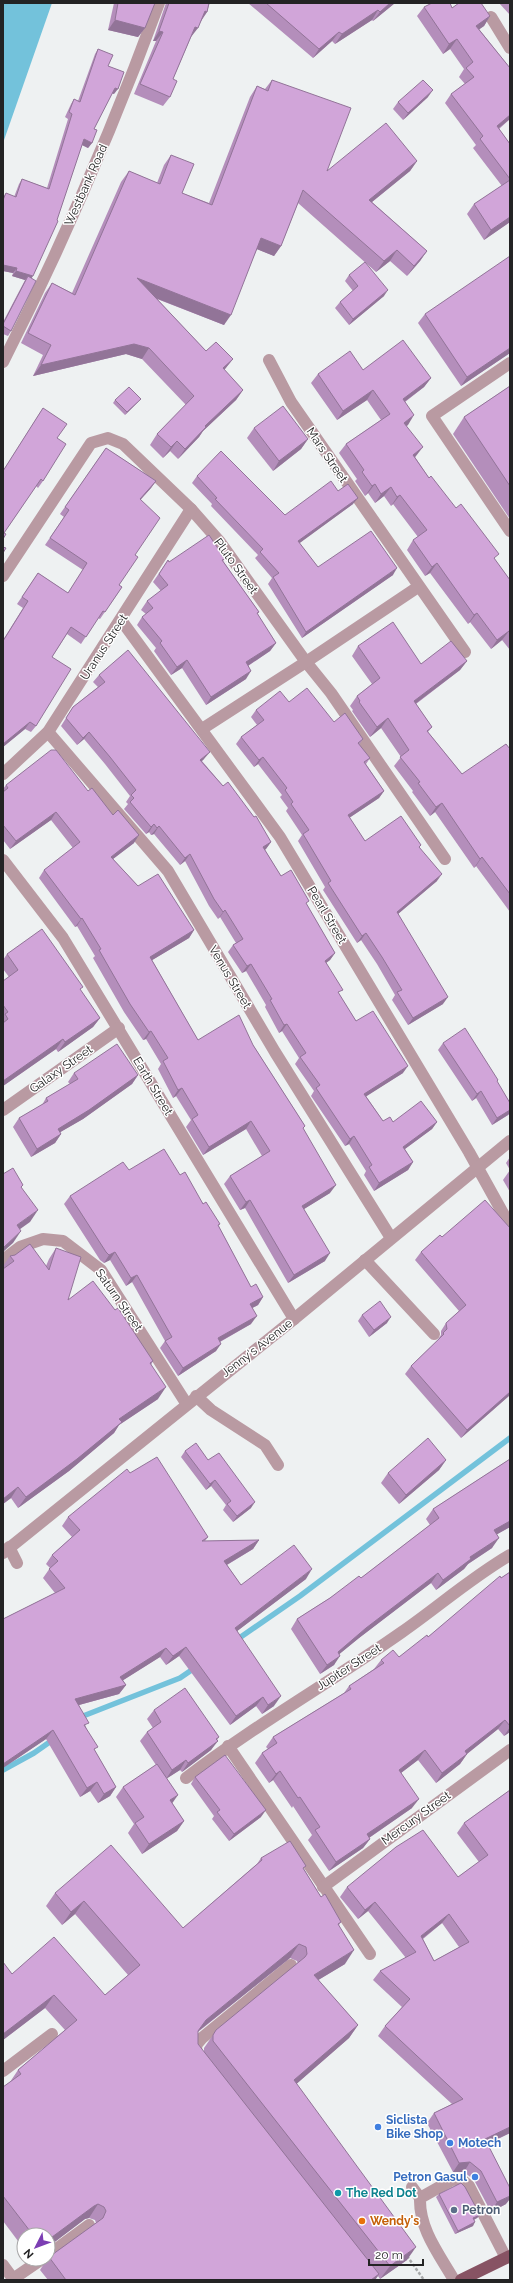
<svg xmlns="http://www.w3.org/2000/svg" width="513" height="2283" font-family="Raleway,sans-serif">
  <rect width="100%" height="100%" fill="#eef1f2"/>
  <!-- water -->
  <path fill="#73c2db" d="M 3,3 L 52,3 L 3,143 Z"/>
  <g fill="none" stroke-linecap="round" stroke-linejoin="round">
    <!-- stream -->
    <g stroke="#73c2db" stroke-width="5.5">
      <path d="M 235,1641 L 300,1596 L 510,1438"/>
      <path d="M 78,1718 L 180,1678 L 196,1667"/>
      <path d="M 3,1770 L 34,1753 L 54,1739"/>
    </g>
    <!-- path -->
    <path stroke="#a7a9aa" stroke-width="2.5" stroke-dasharray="3 2" stroke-linecap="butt" d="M 407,2256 L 424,2280"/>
    <!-- minor -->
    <g stroke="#b99aa2" stroke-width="12">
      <path d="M 491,17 L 510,48"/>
      <path d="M 269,360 L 291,402 L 465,652"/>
      <path d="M 3,362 C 62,246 114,125 159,3"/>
      <path d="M 510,363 L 432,416 L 510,531"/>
      <path d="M 3,576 L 91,443 L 108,438 L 123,444 L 191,509 L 220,542 L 306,662 L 331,693 L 445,859"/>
      <path d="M 121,620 L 280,837 L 469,1152 L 510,1226"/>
      <path d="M 202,729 L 306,662 L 418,587"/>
      <path d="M 48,732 L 168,871 L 275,1052 L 391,1238"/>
      <path d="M 3,774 L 48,732 L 191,509"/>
      <path d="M 3,860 L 63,938 L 294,1319"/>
      <path d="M 3,1110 L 119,1028"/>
      <path d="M 3,1260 L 20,1247 L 43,1239 L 63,1241 L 101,1270 L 186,1403"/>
      <path d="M 365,1260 L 434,1334"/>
      <path d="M 196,1396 L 211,1410 L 265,1445 L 278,1465"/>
      <path d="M 9,1547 L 17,1563"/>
      <path d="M 3,1553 L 294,1319 L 510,1141"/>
      <path d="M 228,1746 L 370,1954"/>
      <path d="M 186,1778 C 255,1725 331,1682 402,1632 C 438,1607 472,1577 510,1555"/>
      <path d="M 323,1887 L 510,1750"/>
      <path d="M 197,2058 L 196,2045 L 202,2038 L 291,1965"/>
      <path d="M 3,2071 L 52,2034"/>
      <path d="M 412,2187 L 420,2198"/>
      <path d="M 48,2255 L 89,2225"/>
      <path d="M 3,2265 L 14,2280"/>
      <path d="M 13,2279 L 42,2259"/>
      <path d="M 454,2280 C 439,2254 419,2229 420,2198 L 452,2180 L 461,2179 L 469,2186 L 506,2258"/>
    </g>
    <!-- major -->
    <path stroke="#875363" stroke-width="12" d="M 461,2280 L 510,2256"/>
  </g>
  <!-- wall -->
  <g fill="#b48ebb" fill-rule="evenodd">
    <path d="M 114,3 L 155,3 L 145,28 L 138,37 L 108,30 Z"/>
    <path d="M 166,3 L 210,3 L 209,5 L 207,12 L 191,37 L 173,79 L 170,97 L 163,106 L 134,94 L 156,41 L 153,41 Z"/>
    <path d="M 248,3 L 395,3 L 373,21 L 372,20 L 335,44 L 332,41 L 313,58 Z"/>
    <path d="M 499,3 L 510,3 L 510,15 Z"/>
    <path d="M 424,7 L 452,8 L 490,16 L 484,26 L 479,29 L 510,68 L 510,119 L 499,129 L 510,144 L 510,222 L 484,240 L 467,214 L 474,204 L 502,186 L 473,148 L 476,145 L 445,103 L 451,94 L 465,84 L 459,77 L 464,69 L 450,49 L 443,54 L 417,16 Z"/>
    <path d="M 98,49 L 108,66 L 114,94 L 112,93 L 94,129 L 92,143 L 88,148 L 82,145 L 11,331 L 8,336 L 3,334 L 3,322 L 25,280 L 12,276 L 13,273 L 3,271 L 3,197 L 6,193 L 14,197 L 19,184 L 22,179 L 47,188 L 68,119 L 65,117 L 71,104 L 74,99 L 78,101 L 95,54 Z"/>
    <path d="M 272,80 L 327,171 L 417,161 L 410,171 L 372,202 L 427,251 L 420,261 L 407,276 L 390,261 L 376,272 L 298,203 L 281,246 L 274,256 L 257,249 L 224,325 L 157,299 L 206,351 L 233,359 L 224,370 L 243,390 L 236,400 L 203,431 L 199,437 L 178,459 L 170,451 L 163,458 L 150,445 L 157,434 L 186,405 L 142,359 L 126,354 L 33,376 L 43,355 L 21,343 L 45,293 L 52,283 L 72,293 L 121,182 L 129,171 L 157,183 L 164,165 L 171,155 L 182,193 L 209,203 L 250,97 L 257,86 L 265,89 Z"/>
    <path d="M 428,97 L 403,120 L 393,109 L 398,102 Z"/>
    <path d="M 349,275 L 384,296 L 349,325 L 335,308 L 340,302 L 353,291 L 345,281 Z"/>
    <path d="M 425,314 L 510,353 L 461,386 L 418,323 Z"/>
    <path d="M 363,370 L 431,378 L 424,387 L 405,402 L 408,425 L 406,426 L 416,456 L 415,457 L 429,478 L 495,560 L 510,580 L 510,650 L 502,640 L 491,649 L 470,622 L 468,624 L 430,573 L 425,576 L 407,550 L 413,540 L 418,537 L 393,504 L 391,506 L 384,496 L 375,503 L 368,493 L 365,496 L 355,481 L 357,479 L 339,453 L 346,444 L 381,420 L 367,400 L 337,420 L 311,383 L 318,374 Z"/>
    <path d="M 510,386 L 510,519 L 453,434 L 464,417 Z"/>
    <path d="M 115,400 L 138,402 L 125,415 L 113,403 Z"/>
    <path d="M 43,408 L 57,438 L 43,481 L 38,488 L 36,486 L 4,533 L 3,539 L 3,471 Z"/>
    <path d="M 254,428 L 308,439 L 301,449 L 273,471 L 247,438 Z"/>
    <path d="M 106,448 L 156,481 L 151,488 L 140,500 L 135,555 L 119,585 L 122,587 L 100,619 L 98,618 L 81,644 L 67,634 L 52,657 L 36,726 L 31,732 L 25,729 L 3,747 L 3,640 L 23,608 L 17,604 L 38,573 L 68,593 L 83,570 L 45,545 L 64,517 L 60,514 Z"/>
    <path d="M 197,476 L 285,515 L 338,491 L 353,504 L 299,543 L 318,567 L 393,575 L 302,638 L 268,584 L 272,578 L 255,558 L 258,555 L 211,506 L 212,504 L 192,483 Z"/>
    <path d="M 225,559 L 223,561 L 259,612 L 257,614 L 276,643 L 270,651 L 248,666 L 246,679 L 206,705 L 182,668 L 171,675 L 154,651 L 156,648 L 137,625 L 142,617 L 146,614 L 141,610 L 147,601 L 161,591 L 153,582 L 168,560 L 169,562 Z"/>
    <path d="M 358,646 L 421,664 L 467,661 L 460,670 L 416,704 L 432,727 L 428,732 L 462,774 L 510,749 L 510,912 L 476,866 L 474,868 L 435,812 L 430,816 L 412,792 L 413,791 L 394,766 L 401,757 L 381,728 L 370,737 L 352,711 L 353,710 L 350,706 L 357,696 L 372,684 L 352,656 Z"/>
    <path d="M 99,675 L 204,759 L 202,761 L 271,842 L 265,850 L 281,876 L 306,904 L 335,953 L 330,960 L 326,963 L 339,994 L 356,1021 L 403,1073 L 366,1096 L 383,1121 L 393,1122 L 437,1122 L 432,1129 L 405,1149 L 413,1162 L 408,1170 L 374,1191 L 364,1175 L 366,1171 L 349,1144 L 345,1146 L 311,1096 L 314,1091 L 295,1064 L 299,1058 L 282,1031 L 279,1033 L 265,1007 L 266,1005 L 246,971 L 242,973 L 228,952 L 233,945 L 236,943 L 220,917 L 218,919 L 209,906 L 185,861 L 180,865 L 154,834 L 151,835 L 149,832 L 146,834 L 124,809 L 128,804 L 126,802 L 130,796 L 105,764 L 84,739 L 77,745 L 61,726 L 73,707 L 98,687 L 93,682 Z"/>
    <path d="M 289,702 L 334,722 L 363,739 L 359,745 L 370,758 L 366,764 L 384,791 L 379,798 L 349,818 L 365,841 L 419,847 L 437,881 L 398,914 L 443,1004 L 408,1025 L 392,1000 L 395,995 L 377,964 L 361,940 L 357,943 L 323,890 L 325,887 L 298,841 L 302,835 L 286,811 L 288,808 L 280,797 L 282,795 L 258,764 L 254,767 L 236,744 L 241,737 L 257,725 L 251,717 L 256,710 Z"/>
    <path d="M 6,785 L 88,791 L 134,843 L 113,859 L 138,886 L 194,930 L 189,938 L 152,960 L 198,1040 L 253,1045 L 305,1126 L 303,1128 L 330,1193 L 304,1209 L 325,1261 L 288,1283 L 245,1208 L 240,1210 L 224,1184 L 230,1176 L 262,1156 L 246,1129 L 203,1155 L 186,1127 L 191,1120 L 176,1096 L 173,1098 L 158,1069 L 161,1064 L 146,1039 L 143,1040 L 124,1012 L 93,958 L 95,956 L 77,926 L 75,927 L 39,878 L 44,870 L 73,848 L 51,820 L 10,849 L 3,840 L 3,789 Z"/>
    <path d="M 7,954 L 80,990 L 100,1018 L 93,1027 L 58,1052 L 56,1049 L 3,1086 L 3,981 L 9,977 L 3,969 L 3,960 Z"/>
    <path d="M 443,1043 L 497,1082 L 510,1103 L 510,1113 L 508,1115 L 492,1125 L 476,1098 L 472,1101 L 438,1050 Z"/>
    <path d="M 74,1073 L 138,1075 L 132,1084 L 83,1119 L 60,1132 L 61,1134 L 55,1143 L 31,1157 L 13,1127 L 19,1118 L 42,1105 L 46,1098 L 70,1084 L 68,1082 Z"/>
    <path d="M 510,1157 L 510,1170 L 506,1163 Z"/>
    <path d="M 129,1170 L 180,1175 L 220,1224 L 218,1225 L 251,1287 L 263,1297 L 258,1305 L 252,1308 L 251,1324 L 220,1342 L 216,1351 L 178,1376 L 160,1348 L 165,1341 L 132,1282 L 126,1286 L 110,1260 L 104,1263 L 100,1260 L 64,1204 L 70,1196 Z"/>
    <path d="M 510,1170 L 510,1192 L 503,1180 Z"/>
    <path d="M 440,1235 L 510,1395 L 461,1438 L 405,1374 L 411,1366 L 437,1341 L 441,1335 L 441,1331 L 446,1323 L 459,1311 L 415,1260 L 421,1252 Z"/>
    <path d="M 56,1248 L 68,1300 L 153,1361 L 151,1365 L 158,1399 L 119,1425 L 114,1433 L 69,1471 L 18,1508 L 11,1498 L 3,1504 L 3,1266 L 10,1256 L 46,1266 L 49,1259 Z"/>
    <path d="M 362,1315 L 387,1323 L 369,1337 L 358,1321 Z"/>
    <path d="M 185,1451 L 208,1460 L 251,1508 L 233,1522 L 223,1510 L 226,1505 L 211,1486 L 206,1490 L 181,1457 Z"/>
    <path d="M 510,1459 L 510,1527 L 497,1534 L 492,1548 L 468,1564 L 464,1569 L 436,1590 L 431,1583 L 359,1638 L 339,1654 L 334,1665 L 320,1674 L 291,1629 L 297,1619 L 361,1578 L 430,1525 L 426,1519 L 433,1509 Z"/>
    <path d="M 446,1460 L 439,1470 L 399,1504 L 381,1483 L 388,1473 Z"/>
    <path d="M 130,1473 L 208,1537 L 205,1541 L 259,1540 L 253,1549 L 227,1565 L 241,1585 L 306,1579 L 237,1631 L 274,1706 L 262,1714 L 256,1706 L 230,1725 L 179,1656 L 166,1665 L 160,1657 L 123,1680 L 126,1685 L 119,1694 L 79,1705 L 86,1727 L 95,1751 L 116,1787 L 110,1796 L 98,1803 L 90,1791 L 80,1797 L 46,1739 L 3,1768 L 3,1619 L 55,1593 L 43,1578 L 50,1568 L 46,1564 L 52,1555 L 72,1537 L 62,1526 L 68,1517 Z"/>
    <path d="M 510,1572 L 510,1732 L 504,1736 L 498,1729 L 467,1754 L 460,1764 L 436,1783 L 418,1760 L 401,1773 L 412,1808 L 369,1838 L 370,1839 L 363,1848 L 329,1871 L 308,1840 L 312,1835 L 293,1806 L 292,1808 L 273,1780 L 269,1783 L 255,1763 L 262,1753 L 268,1749 L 266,1747 L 273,1737 L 344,1693 L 349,1686 L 374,1669 L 381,1660 L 399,1657 L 428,1637 L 501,1578 Z"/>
    <path d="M 154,1710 L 217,1740 L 211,1750 L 182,1772 L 180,1770 L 167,1778 L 172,1803 L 184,1821 L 177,1831 L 142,1854 L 128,1833 L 134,1824 L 116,1797 L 123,1787 L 156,1765 L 140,1741 L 147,1732 L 153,1728 L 147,1719 Z"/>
    <path d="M 195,1777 L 261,1817 L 229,1841 L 212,1819 L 214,1816 L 191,1784 Z"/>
    <path d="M 510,1790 L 510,2133 L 488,2144 L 506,2204 L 491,2212 L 474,2180 L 464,2172 L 453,2172 L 427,2123 L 434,2113 L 452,2104 L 378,2036 L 385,2026 L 402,2007 L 373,1980 L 380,1971 L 406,1958 L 368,1911 L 358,1919 L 340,1897 L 347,1887 L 458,1877 L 479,1862 L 457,1833 L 464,1823 ZM 442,1923 L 459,1947 L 434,1961 L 423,1939 Z"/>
    <path d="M 261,1858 L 304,1869 L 321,1897 L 341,1922 L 339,1925 L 345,1964 L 318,1980 L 358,2025 L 349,2038 L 296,2084 L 407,2260 L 380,2279 L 378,2276 L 375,2280 L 48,2280 L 40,2270 L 47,2259 L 48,2259 L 49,2257 L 96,2223 L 95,2220 L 89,2218 L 85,2219 L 48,2247 L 48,2235 L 24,2235 L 24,2249 L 3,2221 L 3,2087 L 10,2082 L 18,2070 L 65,2030 L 45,2008 L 3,2040 L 3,1962 L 12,1974 L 105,1995 L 128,1975 L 75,1914 L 62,1925 L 46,1906 L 55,1893 L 183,1928 L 257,1864 ZM 290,1958 L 297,1961 L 298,1964 L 213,2035 L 204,2048 L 204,2052 L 198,2044 L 198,2032 Z"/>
    <path d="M 439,2194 L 480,2215 L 477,2218 L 474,2220 L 473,2226 L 455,2234 L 436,2197 Z"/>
  </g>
  <!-- shaded-wall -->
  <g fill="#927498">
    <path d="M 390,3 L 395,3 L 373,21 L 380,12 Z"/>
    <path d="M 378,10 L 372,20 L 335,44 L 342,34 Z"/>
    <path d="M 205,11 L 207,12 L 200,22 Z"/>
    <path d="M 490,16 L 484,26 L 470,36 L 476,26 Z"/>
    <path d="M 115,20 L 145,28 L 138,37 L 108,30 Z"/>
    <path d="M 195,27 L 198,28 L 191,37 Z"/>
    <path d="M 159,31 L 163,32 L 156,41 L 153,41 Z"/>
    <path d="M 339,32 L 332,41 L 313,58 L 319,49 Z"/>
    <path d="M 457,39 L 450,49 L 443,54 L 449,44 Z"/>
    <path d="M 115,88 L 118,89 L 114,94 L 111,93 Z"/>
    <path d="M 433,90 L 428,97 L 403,120 L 408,113 Z"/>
    <path d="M 510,115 L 510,119 L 490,135 L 497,126 Z"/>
    <path d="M 84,139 L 92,143 L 88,148 L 80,144 Z"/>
    <path d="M 417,161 L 410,171 L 362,210 L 369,200 Z"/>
    <path d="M 510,217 L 510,222 L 484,240 L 491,230 Z"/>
    <path d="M 261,238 L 281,246 L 274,256 L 254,248 Z"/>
    <path d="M 397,250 L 390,261 L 376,272 L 384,261 Z"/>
    <path d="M 427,251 L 420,261 L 407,276 L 414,266 Z"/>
    <path d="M 3,265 L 17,268 L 13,273 L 3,271 Z"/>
    <path d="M 16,271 L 33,276 L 29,282 L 28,276 L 25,280 L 12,276 Z"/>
    <path d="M 137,278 L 231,315 L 224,325 L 130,288 Z"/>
    <path d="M 388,290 L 384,296 L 349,325 L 353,319 Z"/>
    <path d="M 134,344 L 149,348 L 142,359 L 126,354 L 33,376 L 41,365 Z"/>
    <path d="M 510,348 L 510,353 L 461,386 L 467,377 Z"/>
    <path d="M 233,359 L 225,369 L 215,379 L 223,368 Z"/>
    <path d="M 431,378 L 424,387 L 396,408 L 403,399 Z"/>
    <path d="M 243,390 L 236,400 L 203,431 L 199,437 L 178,459 L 185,449 L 205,426 Z"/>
    <path d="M 373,390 L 367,400 L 337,420 L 343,411 Z"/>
    <path d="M 141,399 L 125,415 L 127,412 Z"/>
    <path d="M 414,415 L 408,425 L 397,432 L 404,423 Z"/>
    <path d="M 308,439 L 301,449 L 273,471 L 279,461 Z"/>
    <path d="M 177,441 L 170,451 L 163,458 L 171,447 Z"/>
    <path d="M 423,447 L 416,456 L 406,464 L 413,455 Z"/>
    <path d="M 156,481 L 151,488 L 135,506 L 140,499 Z"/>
    <path d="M 375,484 L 368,493 L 365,496 L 372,486 Z"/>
    <path d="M 391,487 L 384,496 L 375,503 L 381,494 Z"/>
    <path d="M 400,495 L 393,504 L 391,506 L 397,497 Z"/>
    <path d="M 358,498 L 353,504 L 293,548 L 298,541 Z"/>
    <path d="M 437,563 L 430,573 L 425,576 L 432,567 Z"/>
    <path d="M 397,568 L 393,575 L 302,638 L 306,632 Z"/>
    <path d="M 477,613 L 470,622 L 468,624 L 474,615 Z"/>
    <path d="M 509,631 L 502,640 L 491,649 L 497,640 Z"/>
    <path d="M 276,643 L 270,651 L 240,671 L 246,662 Z"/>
    <path d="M 187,660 L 182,668 L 171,675 L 177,667 Z"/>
    <path d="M 467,661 L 460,670 L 407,710 L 414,701 Z"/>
    <path d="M 251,671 L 246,679 L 206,705 L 211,697 Z"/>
    <path d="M 388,718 L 381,728 L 370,737 L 377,727 Z"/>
    <path d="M 30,722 L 25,729 L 3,747 L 3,744 Z"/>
    <path d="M 89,732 L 84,739 L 77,745 L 83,738 Z"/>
    <path d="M 210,752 L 204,759 L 195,767 L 200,760 Z"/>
    <path d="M 263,757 L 258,764 L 254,767 L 259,760 Z"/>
    <path d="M 384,791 L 379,798 L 343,822 L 348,815 Z"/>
    <path d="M 442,803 L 435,812 L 430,816 L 436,807 Z"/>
    <path d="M 56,812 L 51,820 L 10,849 L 16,841 Z"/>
    <path d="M 154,824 L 149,832 L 146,834 L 151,827 Z"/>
    <path d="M 159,826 L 154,834 L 151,835 L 157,828 Z"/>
    <path d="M 139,835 L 134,843 L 105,865 L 111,857 Z"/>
    <path d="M 271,842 L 266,849 L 258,854 L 263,847 Z"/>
    <path d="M 190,854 L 185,861 L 180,865 L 185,858 Z"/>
    <path d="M 482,857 L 476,866 L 474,868 L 480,859 Z"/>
    <path d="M 442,874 L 437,881 L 392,919 L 397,912 Z"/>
    <path d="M 225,910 L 220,917 L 218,919 L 223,912 Z"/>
    <path d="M 82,918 L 77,926 L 75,927 L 81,919 Z"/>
    <path d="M 194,930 L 189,938 L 144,965 L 150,957 Z"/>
    <path d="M 366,933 L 361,940 L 357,943 L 362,936 Z"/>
    <path d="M 335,953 L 330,960 L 319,968 L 325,961 Z"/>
    <path d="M 251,964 L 246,971 L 242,973 L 247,966 Z"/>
    <path d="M 448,997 L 443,1004 L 408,1025 L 413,1018 Z"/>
    <path d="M 100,1018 L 93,1027 L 58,1052 L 65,1042 Z"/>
    <path d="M 287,1024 L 282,1031 L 279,1033 L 284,1025 Z"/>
    <path d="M 151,1031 L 146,1039 L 143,1040 L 149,1032 Z"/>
    <path d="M 63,1039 L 56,1049 L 3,1086 L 3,1081 Z"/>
    <path d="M 408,1066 L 403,1073 L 359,1101 L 364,1094 Z"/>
    <path d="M 138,1075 L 132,1084 L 83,1119 L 52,1137 L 58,1129 Z"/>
    <path d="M 182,1088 L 176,1096 L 173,1098 L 178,1090 Z"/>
    <path d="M 481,1091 L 476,1098 L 472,1101 L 477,1094 Z"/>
    <path d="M 510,1110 L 510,1113 L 508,1115 L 492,1125 L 497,1118 Z"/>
    <path d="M 251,1121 L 246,1129 L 203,1155 L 209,1147 Z"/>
    <path d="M 437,1122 L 432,1129 L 398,1154 L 403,1147 Z"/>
    <path d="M 61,1134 L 55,1143 L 31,1157 L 37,1149 Z"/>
    <path d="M 354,1136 L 349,1144 L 345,1146 L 350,1139 Z"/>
    <path d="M 413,1162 L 408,1170 L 374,1191 L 379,1183 Z"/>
    <path d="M 336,1185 L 330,1193 L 296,1214 L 302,1206 Z"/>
    <path d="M 250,1200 L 245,1208 L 240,1210 L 246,1202 Z"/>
    <path d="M 38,1210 L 30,1222 L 9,1237 L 17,1225 Z"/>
    <path d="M 21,1231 L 13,1243 L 3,1252 L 3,1248 L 4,1247 Z"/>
    <path d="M 115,1252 L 110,1260 L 104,1263 L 109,1255 Z"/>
    <path d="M 330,1253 L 325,1261 L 288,1283 L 294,1275 Z"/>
    <path d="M 137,1275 L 132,1282 L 126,1286 L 131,1278 Z"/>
    <path d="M 263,1297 L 258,1305 L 245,1312 L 250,1304 Z"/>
    <path d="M 257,1316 L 251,1324 L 212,1346 L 218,1338 Z"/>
    <path d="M 391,1317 L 387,1323 L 369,1337 L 374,1330 Z"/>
    <path d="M 221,1344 L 216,1351 L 178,1376 L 183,1368 Z"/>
    <path d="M 166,1387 L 158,1399 L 119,1425 L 114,1433 L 69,1471 L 18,1508 L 26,1497 L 119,1419 Z"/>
    <path d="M 510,1392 L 510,1395 L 461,1438 L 467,1430 Z"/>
    <path d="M 446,1460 L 439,1470 L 399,1504 L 406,1495 Z"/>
    <path d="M 215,1480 L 211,1486 L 206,1490 L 210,1484 Z"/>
    <path d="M 18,1487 L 11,1498 L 3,1504 L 3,1499 Z"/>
    <path d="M 255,1502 L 251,1508 L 233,1522 L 237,1516 Z"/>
    <path d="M 510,1521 L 510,1527 L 487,1540 L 494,1530 Z"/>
    <path d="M 499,1538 L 492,1548 L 468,1564 L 464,1569 L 436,1590 L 443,1580 L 470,1557 Z"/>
    <path d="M 259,1540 L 253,1549 L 218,1570 L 224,1561 Z"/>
    <path d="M 312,1569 L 306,1579 L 228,1638 L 235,1628 Z"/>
    <path d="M 438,1573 L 431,1583 L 359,1638 L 331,1661 L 338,1652 L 366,1628 Z"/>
    <path d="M 186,1647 L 179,1656 L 166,1665 L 173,1656 Z"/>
    <path d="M 166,1648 L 160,1657 L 114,1686 L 120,1677 Z"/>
    <path d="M 340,1656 L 334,1665 L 320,1674 L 327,1665 Z"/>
    <path d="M 126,1685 L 119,1694 L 68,1708 L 75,1699 Z"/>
    <path d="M 281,1696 L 274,1706 L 262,1714 L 268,1705 Z"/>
    <path d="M 263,1697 L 256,1706 L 230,1725 L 236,1716 Z"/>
    <path d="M 505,1720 L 498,1729 L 458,1761 L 465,1751 Z"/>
    <path d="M 510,1727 L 510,1732 L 504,1736 Z"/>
    <path d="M 53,1730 L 46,1739 L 3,1768 L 3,1764 Z"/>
    <path d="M 219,1737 L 215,1743 L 218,1741 L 211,1750 L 182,1772 L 188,1763 Z"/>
    <path d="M 425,1750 L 418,1760 L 393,1779 L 399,1770 Z"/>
    <path d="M 467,1754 L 460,1764 L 436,1783 L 442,1773 Z"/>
    <path d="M 186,1760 L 180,1770 L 166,1779 L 172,1770 Z"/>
    <path d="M 280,1771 L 273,1780 L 269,1783 L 276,1774 Z"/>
    <path d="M 97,1782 L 90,1791 L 80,1797 L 87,1788 Z"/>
    <path d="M 116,1787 L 110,1796 L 98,1803 L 104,1794 Z"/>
    <path d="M 178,1795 L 171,1805 L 170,1800 Z"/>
    <path d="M 419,1799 L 412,1808 L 360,1844 L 367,1834 Z"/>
    <path d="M 266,1810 L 261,1817 L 229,1841 L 234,1834 Z"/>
    <path d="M 184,1821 L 177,1831 L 142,1854 L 149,1844 Z"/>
    <path d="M 370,1839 L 363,1848 L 329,1871 L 336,1862 Z"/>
    <path d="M 84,1901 L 75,1914 L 62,1925 L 71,1912 Z"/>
    <path d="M 375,1902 L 368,1911 L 358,1919 L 365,1910 Z"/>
    <path d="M 449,1914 L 442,1923 L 414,1945 L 421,1936 Z"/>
    <path d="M 299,1944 L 290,1958 L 196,2033 L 206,2020 Z"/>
    <path d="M 354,1950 L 345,1964 L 305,1988 L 314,1975 Z"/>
    <path d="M 54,1995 L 45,2008 L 3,2040 L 3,2034 Z"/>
    <path d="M 358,2025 L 349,2038 L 285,2094 L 294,2080 Z"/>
    <path d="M 510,2127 L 510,2133 L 478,2148 L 485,2139 Z"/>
    <path d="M 470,2162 L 464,2172 L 453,2172 L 459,2163 Z"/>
    <path d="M 510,2196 L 510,2199 L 506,2204 L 491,2212 L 497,2202 Z"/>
    <path d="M 98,2204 L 89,2218 L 85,2219 L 48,2247 L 48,2240 L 94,2206 Z"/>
    <path d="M 480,2215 L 477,2218 L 471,2221 L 473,2218 Z"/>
    <path d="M 475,2222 L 473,2226 L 455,2234 L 458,2231 Z"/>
    <path d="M 416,2247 L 407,2260 L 380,2279 L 390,2266 Z"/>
    <path d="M 379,2274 L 375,2280 L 371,2280 Z"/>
  </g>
  <!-- building -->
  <g fill="#d1a5d9" stroke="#927498" fill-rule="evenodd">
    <path d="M 118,3 L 155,3 L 145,28 L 115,20 Z"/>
    <path d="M 169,3 L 209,3 L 207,12 L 205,11 L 198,28 L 195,27 L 173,79 L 177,81 L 170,97 L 140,84 L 163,32 L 159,31 Z"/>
    <path d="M 266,3 L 390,3 L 380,12 L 378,10 L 342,34 L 339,32 L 319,49 Z"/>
    <path d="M 432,3 L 450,3 L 452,8 L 459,3 L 481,3 L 490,16 L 476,26 L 510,68 L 510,115 L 497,126 L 510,144 L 510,179 L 480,139 L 483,136 L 451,94 L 474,77 L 466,68 L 473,62 L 457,39 L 449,44 L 424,7 Z"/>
    <path d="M 98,49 L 113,55 L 108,66 L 124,72 L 118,89 L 115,88 L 94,129 L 97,130 L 92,143 L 84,139 L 57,220 L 58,221 L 33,276 L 16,271 L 17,268 L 3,265 L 3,200 L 6,193 L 16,197 L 22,179 L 49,189 L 72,114 L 69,112 L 74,99 L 80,102 Z"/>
    <path d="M 272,80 L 351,108 L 327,171 L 386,123 L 417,161 L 369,200 L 427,251 L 414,266 L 397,250 L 384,261 L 303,190 L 281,246 L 261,238 L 231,315 L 137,278 L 206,351 L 216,342 L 233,359 L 223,368 L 243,390 L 205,426 L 206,427 L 185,449 L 177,441 L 171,447 L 157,434 L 194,396 L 149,348 L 134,344 L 41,365 L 51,345 L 28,333 L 52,283 L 75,295 L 129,171 L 160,184 L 171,155 L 194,164 L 182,193 L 212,205 L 257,86 L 268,91 Z"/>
    <path d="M 423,80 L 433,90 L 408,113 L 398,102 Z"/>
    <path d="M 510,180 L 510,217 L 491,230 L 474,204 Z"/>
    <path d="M 510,256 L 510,348 L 467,377 L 425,314 Z"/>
    <path d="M 365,262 L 388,290 L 353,319 L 340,302 L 358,286 L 349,275 Z"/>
    <path d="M 28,276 L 36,281 L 11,331 L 3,326 L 3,324 Z"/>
    <path d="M 403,340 L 431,378 L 403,399 L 414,415 L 404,423 L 423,447 L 413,455 L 429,478 L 431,476 L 456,508 L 461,504 L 499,554 L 494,558 L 510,580 L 510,633 L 509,631 L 497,640 L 477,613 L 474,615 L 437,563 L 432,567 L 413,540 L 427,530 L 400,495 L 397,497 L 391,487 L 381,494 L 375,484 L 372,486 L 362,472 L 364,470 L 346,444 L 390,414 L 373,390 L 343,411 L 318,374 L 350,351 L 363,370 Z"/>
    <path d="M 510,386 L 510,486 L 464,417 Z"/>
    <path d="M 129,387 L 141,399 L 127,412 L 115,400 Z"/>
    <path d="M 283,406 L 308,439 L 279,461 L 254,428 Z"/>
    <path d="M 43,408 L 67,424 L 57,438 L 66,444 L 43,481 L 41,479 L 4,533 L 6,534 L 3,539 L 3,471 Z"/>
    <path d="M 106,448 L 156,481 L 140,499 L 160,518 L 135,555 L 138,557 L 119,585 L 122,587 L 105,612 L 103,611 L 86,637 L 71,627 L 52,657 L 71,669 L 36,726 L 30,722 L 3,744 L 3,641 L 28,601 L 22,597 L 38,573 L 68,593 L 87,563 L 50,538 L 69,510 L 65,507 Z"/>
    <path d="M 221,451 L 285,515 L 331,481 L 338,491 L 348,484 L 358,498 L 298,541 L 318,567 L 371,531 L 397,568 L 306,632 L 273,577 L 279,573 L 260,552 L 263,549 L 215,499 L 217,498 L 197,476 Z"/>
    <path d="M 209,535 L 225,559 L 222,560 L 259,612 L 257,613 L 276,643 L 246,662 L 251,671 L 211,697 L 187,660 L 177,667 L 160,643 L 162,641 L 142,617 L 153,608 L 147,601 L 168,585 L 159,574 L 168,560 L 169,562 Z"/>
    <path d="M 3,547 L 6,548 L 3,553 Z"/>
    <path d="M 393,622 L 421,664 L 451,641 L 467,661 L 414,701 L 432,727 L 427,731 L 462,774 L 506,744 L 510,749 L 510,894 L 482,857 L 480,859 L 442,803 L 436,807 L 418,783 L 420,782 L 400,757 L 409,750 L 388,718 L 377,727 L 359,702 L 360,701 L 357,696 L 380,678 L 358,646 Z"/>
    <path d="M 128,650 L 210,752 L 200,760 L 223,786 L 228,782 L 254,817 L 256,816 L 271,842 L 263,847 L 281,876 L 291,870 L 309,901 L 306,903 L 335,953 L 325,961 L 343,990 L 338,992 L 356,1021 L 373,1011 L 408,1066 L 364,1094 L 383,1121 L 390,1117 L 393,1122 L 421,1101 L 437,1122 L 403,1147 L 413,1162 L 379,1183 L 369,1167 L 372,1165 L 354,1136 L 350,1139 L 316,1088 L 320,1085 L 300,1057 L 306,1053 L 287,1024 L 284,1025 L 270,1000 L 272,999 L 251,964 L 247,966 L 233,945 L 243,939 L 225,910 L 223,912 L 214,899 L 190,854 L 185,858 L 159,826 L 157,828 L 154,824 L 151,827 L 130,802 L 134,798 L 131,795 L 136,790 L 110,757 L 89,732 L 83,738 L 66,718 L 73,707 L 105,682 L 99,675 Z"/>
    <path d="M 307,688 L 334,722 L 345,713 L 363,739 L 358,743 L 370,758 L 364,762 L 384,791 L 348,815 L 365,841 L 401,816 L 421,845 L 419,847 L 442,874 L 397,912 L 448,997 L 413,1018 L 397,992 L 402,990 L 382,957 L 366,933 L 362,936 L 328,883 L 331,881 L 303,834 L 309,830 L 291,804 L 293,802 L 285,790 L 287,788 L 263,757 L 259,760 L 241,737 L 264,720 L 256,710 L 280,691 L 289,702 Z"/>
    <path d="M 51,750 L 56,750 L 88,791 L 92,788 L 113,815 L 118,810 L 139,835 L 111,857 L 138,886 L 158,874 L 194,930 L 150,957 L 198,1040 L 239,1015 L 253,1045 L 305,1126 L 303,1128 L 336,1185 L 302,1206 L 330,1253 L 294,1275 L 250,1200 L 246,1202 L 230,1176 L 270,1151 L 251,1121 L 209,1147 L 192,1119 L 198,1115 L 182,1088 L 178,1090 L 163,1061 L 168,1058 L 151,1031 L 149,1032 L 130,1004 L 99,950 L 101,949 L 82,918 L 81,919 L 44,870 L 80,842 L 56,812 L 16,841 L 3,825 L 3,792 L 8,788 L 6,785 Z"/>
    <path d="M 42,929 L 83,987 L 80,989 L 100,1018 L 65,1042 L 63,1039 L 3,1081 L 3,1023 L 8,1019 L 5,1014 L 8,1012 L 3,1005 L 3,981 L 18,970 L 7,954 Z"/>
    <path d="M 465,1028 L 498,1080 L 497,1081 L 510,1103 L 510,1110 L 497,1118 L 481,1091 L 477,1094 L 443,1043 Z"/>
    <path d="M 117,1044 L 138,1075 L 89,1110 L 58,1129 L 61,1134 L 37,1149 L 19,1118 L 48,1101 L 46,1098 L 78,1079 L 74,1073 Z"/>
    <path d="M 164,1149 L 180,1175 L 185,1172 L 203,1204 L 206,1202 L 220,1224 L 218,1225 L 251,1287 L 256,1284 L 263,1297 L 250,1304 L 257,1316 L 218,1338 L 221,1344 L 183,1368 L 165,1341 L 172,1337 L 137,1275 L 131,1278 L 115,1252 L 109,1255 L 106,1252 L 70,1196 L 123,1162 L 129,1170 Z"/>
    <path d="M 13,1168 L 23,1185 L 21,1187 L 38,1210 L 17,1225 L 21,1231 L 4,1247 L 3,1246 L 3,1174 Z"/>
    <path d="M 485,1200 L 510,1228 L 510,1392 L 467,1430 L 411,1366 L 444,1334 L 443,1333 L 447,1329 L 446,1323 L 466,1305 L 421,1252 L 440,1235 L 442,1237 Z"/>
    <path d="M 30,1244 L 49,1270 L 56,1248 L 81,1257 L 68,1300 L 93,1281 L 115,1310 L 118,1308 L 153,1361 L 150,1363 L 166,1387 L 119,1419 L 122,1422 L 77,1459 L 26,1497 L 18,1487 L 3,1499 L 3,1269 L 14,1261 L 10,1256 L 15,1255 Z"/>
    <path d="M 380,1301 L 391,1317 L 374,1330 L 362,1315 Z"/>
    <path d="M 428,1438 L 446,1460 L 406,1495 L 388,1473 Z"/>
    <path d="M 196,1443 L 208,1460 L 219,1453 L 255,1502 L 237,1516 L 227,1504 L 231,1501 L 215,1480 L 210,1484 L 185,1451 Z"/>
    <path d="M 157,1457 L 208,1537 L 202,1541 L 259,1540 L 224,1561 L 241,1585 L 294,1545 L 312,1569 L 235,1628 L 281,1696 L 268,1705 L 263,1697 L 236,1716 L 186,1647 L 173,1656 L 166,1648 L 120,1677 L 126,1685 L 75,1699 L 89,1723 L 84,1725 L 98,1747 L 94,1749 L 116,1787 L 104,1794 L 97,1782 L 87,1788 L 53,1730 L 3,1764 L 3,1619 L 65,1588 L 49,1569 L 58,1561 L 52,1555 L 80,1530 L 68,1517 L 127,1469 L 130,1473 Z"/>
    <path d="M 510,1459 L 510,1521 L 494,1530 L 499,1538 L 470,1557 L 471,1559 L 443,1580 L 438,1573 L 366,1628 L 338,1652 L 340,1656 L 327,1665 L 297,1619 L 330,1598 L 359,1576 L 361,1578 L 439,1518 L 433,1509 Z"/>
    <path d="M 510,1572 L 510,1726 L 505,1720 L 465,1751 L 467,1754 L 442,1773 L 425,1750 L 399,1770 L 419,1799 L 367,1834 L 370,1839 L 336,1862 L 315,1830 L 320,1827 L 300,1797 L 298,1798 L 280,1771 L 276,1774 L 262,1753 L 277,1743 L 273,1737 L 351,1689 L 349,1686 L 384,1663 L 381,1660 L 393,1650 L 399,1657 L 427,1635 L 428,1637 L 500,1576 L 501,1578 Z"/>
    <path d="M 185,1688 L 219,1737 L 216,1739 L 218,1741 L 188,1763 L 186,1760 L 172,1770 L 147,1732 L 161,1722 L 154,1710 Z"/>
    <path d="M 225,1755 L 266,1810 L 234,1834 L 217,1812 L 220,1810 L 195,1777 Z"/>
    <path d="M 157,1764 L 178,1795 L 170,1800 L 184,1821 L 149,1844 L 135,1823 L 144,1817 L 123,1787 Z"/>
    <path d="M 510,1790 L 510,2127 L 485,2139 L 510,2188 L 510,2196 L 497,2202 L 481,2171 L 470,2162 L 459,2163 L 434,2113 L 463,2099 L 385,2026 L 410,1999 L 380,1971 L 416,1952 L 375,1902 L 365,1910 L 347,1887 L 396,1847 L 423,1830 L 458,1877 L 488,1855 L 464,1823 ZM 449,1914 L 469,1942 L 434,1961 L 421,1936 Z"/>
    <path d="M 290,1841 L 306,1866 L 303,1868 L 321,1897 L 325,1894 L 341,1922 L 338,1924 L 354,1950 L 314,1975 L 358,2025 L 294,2080 L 416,2247 L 390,2266 L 213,2041 L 213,2035 L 216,2030 L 305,1957 L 307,1954 L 306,1947 L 299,1944 L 206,2020 L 198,2031 L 198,2044 L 379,2274 L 371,2280 L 66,2280 L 49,2257 L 103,2218 L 106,2211 L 104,2207 L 98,2204 L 94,2206 L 48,2240 L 48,2235 L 33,2235 L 3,2196 L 3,2087 L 21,2074 L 18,2070 L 77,2020 L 54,1995 L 3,2034 L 3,1962 L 12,1974 L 54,1937 L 105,1995 L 140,1965 L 84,1901 L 71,1912 L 55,1893 L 111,1845 L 183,1928 L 262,1860 L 261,1858 Z"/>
    <path d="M 461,2183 L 465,2187 L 480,2215 L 473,2218 L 475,2222 L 458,2231 L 439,2194 Z"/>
  </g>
  <!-- markers -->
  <g fill="#3f7fe0" stroke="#fff" stroke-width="1.5">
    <circle cx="378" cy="2127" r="4"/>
    <circle cx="450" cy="2143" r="4"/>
    <circle cx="475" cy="2177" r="4"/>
  </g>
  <circle fill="#0f9aa8" stroke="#fff" stroke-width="1.5" cx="338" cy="2193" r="4"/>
  <circle fill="#5c6f8a" stroke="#fff" stroke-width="1.5" cx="454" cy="2210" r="4"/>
  <circle fill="#e8710a" stroke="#fff" stroke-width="1.5" cx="362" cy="2221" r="4"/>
  <g text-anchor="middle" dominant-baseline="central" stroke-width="3" stroke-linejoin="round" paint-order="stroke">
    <!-- street labels -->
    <g font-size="12" fill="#232324" stroke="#fff">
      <text transform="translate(86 185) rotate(-66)">Westbank Road</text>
      <text transform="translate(327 455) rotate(56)">Mars Street</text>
      <text transform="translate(236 566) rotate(54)">Pluto Street</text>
      <text transform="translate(104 647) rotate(-57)">Uranus Street</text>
      <text transform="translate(327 915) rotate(59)">Pearl Street</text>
      <text transform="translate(230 977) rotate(59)">Venus Street</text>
      <text transform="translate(61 1069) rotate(-35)">Galaxy Street</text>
      <text transform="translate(153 1086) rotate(59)">Earth Street</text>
      <text transform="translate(119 1300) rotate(55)">Saturn Street</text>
      <text transform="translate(257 1348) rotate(-38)">Jenny's Avenue</text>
      <text transform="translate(349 1667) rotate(-33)">Jupiter Street</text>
      <text transform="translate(416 1818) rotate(-36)">Mercury Street</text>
    </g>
    <!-- shop labels -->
    <g font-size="12" font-weight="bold" fill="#366cbe" stroke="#fff" text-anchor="start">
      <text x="386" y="2120">Siclista<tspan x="386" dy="14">Bike Shop</tspan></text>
      <text x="458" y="2143">Motech</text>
      <text x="467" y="2177" text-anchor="end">Petron Gasul</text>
    </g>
    <!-- culture labels -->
    <g font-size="12" font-weight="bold" fill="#0d838f" stroke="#fff" text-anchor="start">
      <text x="346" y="2193">The Red Dot</text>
    </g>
    <!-- service labels -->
    <g font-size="12" font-weight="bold" fill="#4e5e75" stroke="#fff" text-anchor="start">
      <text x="462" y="2210">Petron</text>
    </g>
    <!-- food labels -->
    <g font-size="12" font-weight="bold" fill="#c56008" stroke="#fff" text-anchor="start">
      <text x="370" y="2221">Wendy's</text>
    </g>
  </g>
  <!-- border -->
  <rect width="513" height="2283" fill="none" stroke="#232324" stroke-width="8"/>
  <!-- north arrow -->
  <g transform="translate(36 2247) rotate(228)"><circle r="19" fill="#ffffff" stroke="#a7a7a7"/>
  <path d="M0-3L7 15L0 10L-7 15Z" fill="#7c3eb3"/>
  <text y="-6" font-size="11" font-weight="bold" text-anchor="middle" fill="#232324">N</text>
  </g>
  <!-- scale -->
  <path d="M369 2259v6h54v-6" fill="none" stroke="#232324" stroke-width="2"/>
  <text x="375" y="2259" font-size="12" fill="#232324" stroke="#ffffff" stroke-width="3" paint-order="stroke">20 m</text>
</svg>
